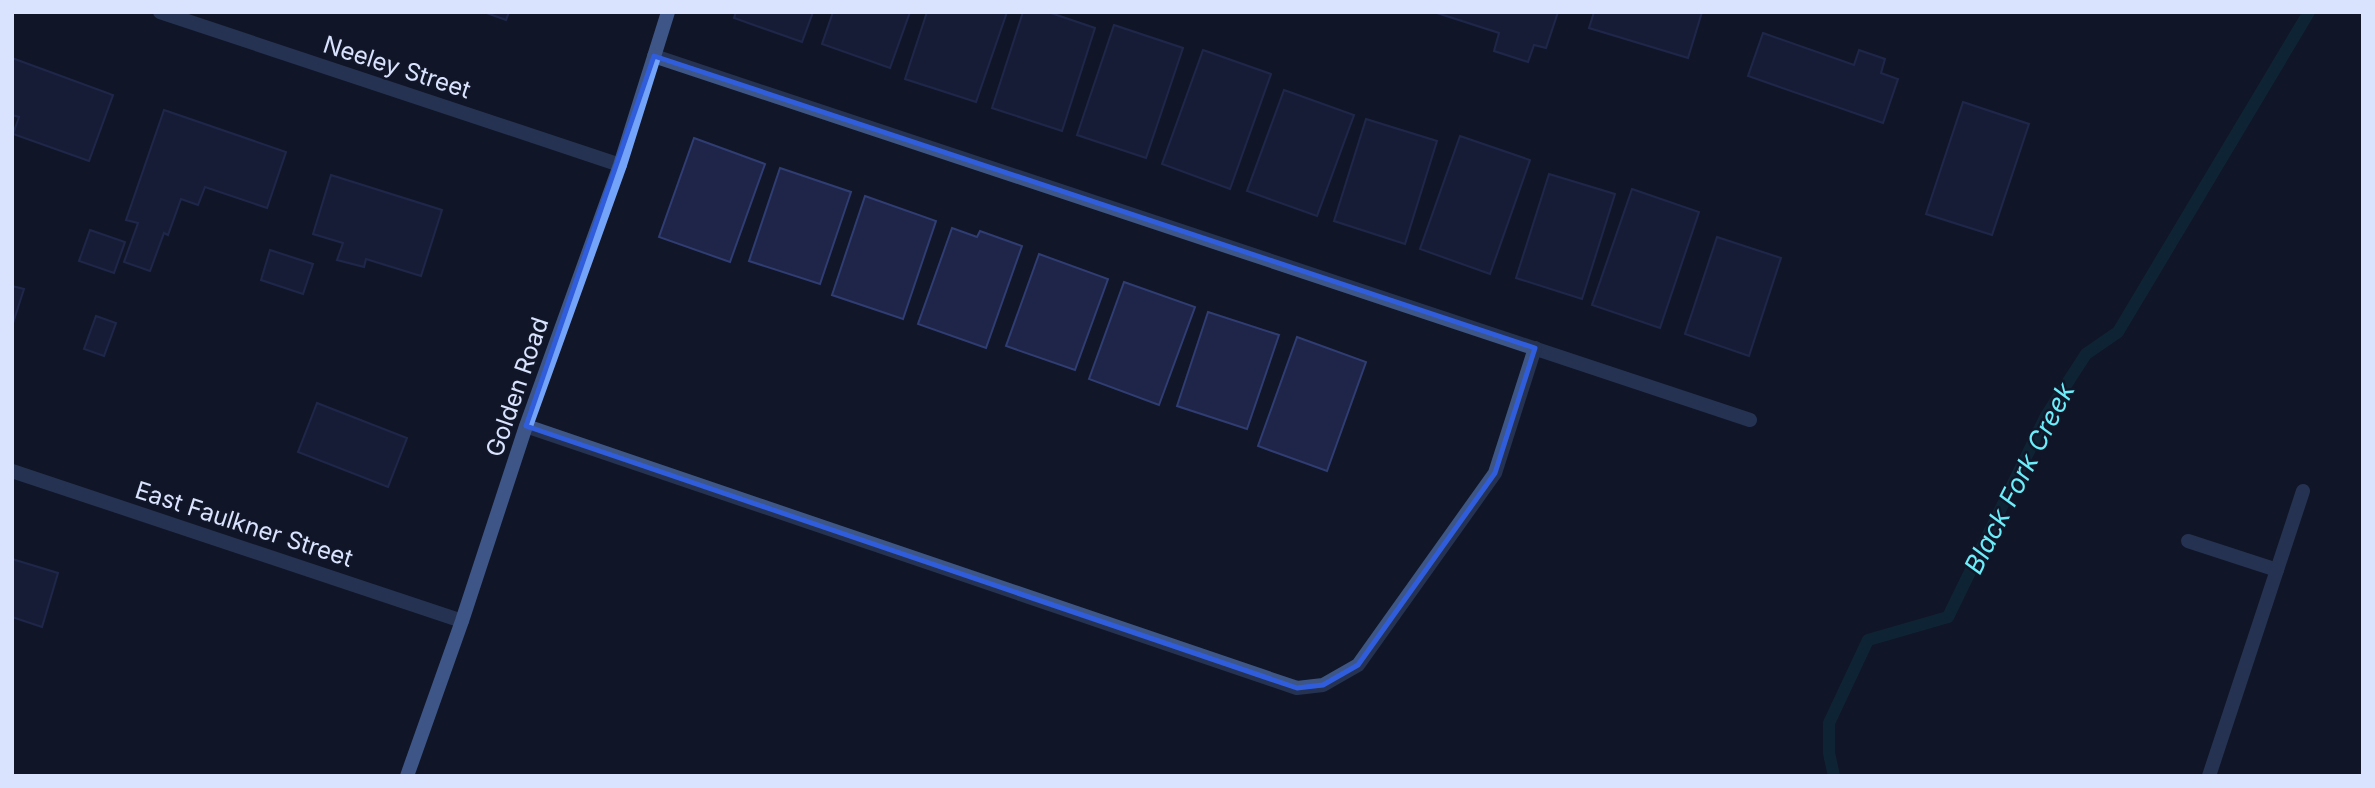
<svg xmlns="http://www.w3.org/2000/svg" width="2375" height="788" font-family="Inter,sans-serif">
  <rect width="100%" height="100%" fill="#111628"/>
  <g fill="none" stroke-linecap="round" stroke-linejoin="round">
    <!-- stream -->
    <path stroke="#0d3745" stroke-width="12" d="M 1834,776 L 1829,753 L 1829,723 L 1868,640 L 1948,617 L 2046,416 L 2086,354 L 2118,332 L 2309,12"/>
  </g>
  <!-- building -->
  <g fill="#1e2548" stroke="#303d73" stroke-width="2">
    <path d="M 484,12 L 509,12 L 506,20 Z"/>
    <path d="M 736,12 L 813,12 L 802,42 L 734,18 Z"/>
    <path d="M 833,12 L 910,12 L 890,68 L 822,44 Z"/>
    <path d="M 927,12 L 1007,12 L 976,102 L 905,79 Z"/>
    <path d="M 1023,12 L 1048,12 L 1095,28 L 1062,131 L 992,108 Z"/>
    <path d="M 1434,12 L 1558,12 L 1546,48 L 1534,45 L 1528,62 L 1494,51 L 1499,33 Z"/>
    <path d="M 1594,12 L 1702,12 L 1688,58 L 1589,28 Z"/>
    <path d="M 1114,25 L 1183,48 L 1146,158 L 1077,135 Z"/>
    <path d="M 1763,33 L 1854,65 L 1859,50 L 1885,59 L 1881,73 L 1898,79 L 1883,123 L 1748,76 Z"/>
    <path d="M 1203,50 L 1271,74 L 1230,189 L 1162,164 Z"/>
    <path d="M 12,58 L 113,95 L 89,161 L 13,134 L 19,117 L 12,115 Z"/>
    <path d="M 1284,90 L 1354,115 L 1317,216 L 1247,191 Z"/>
    <path d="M 1963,102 L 2029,124 L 1992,235 L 1926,214 Z"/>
    <path d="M 164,110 L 286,152 L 267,208 L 205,187 L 198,205 L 181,199 L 168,235 L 164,233 L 150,271 L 124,262 L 138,223 L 126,220 Z"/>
    <path d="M 1366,119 L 1437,141 L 1405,244 L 1334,221 Z"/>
    <path d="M 1460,136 L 1530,160 L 1490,274 L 1420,249 Z"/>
    <path d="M 694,138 L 765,164 L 730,262 L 659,237 Z"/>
    <path d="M 780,168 L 851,192 L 820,284 L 749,261 Z"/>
    <path d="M 1549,174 L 1615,194 L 1582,299 L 1516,278 Z"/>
    <path d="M 331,175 L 442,210 L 421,276 L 366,259 L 364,267 L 337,260 L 343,243 L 313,234 Z"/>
    <path d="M 1632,189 L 1699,212 L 1660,328 L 1592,305 Z"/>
    <path d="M 865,196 L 936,221 L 903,319 L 832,295 Z"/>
    <path d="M 952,228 L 977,237 L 980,231 L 1022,246 L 986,348 L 918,324 Z"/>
    <path d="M 90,230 L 125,242 L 114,273 L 79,261 Z"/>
    <path d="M 1717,237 L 1781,258 L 1749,356 L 1685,334 Z"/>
    <path d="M 270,250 L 313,264 L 303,294 L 261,280 Z"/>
    <path d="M 1039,254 L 1108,279 L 1075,370 L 1006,346 Z"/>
    <path d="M 1124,282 L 1195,307 L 1159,405 L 1089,379 Z"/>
    <path d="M 12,286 L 24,289 L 12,326 Z"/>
    <path d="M 1208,312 L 1279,335 L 1247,429 L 1177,406 Z"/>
    <path d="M 96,316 L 116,323 L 104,356 L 84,349 Z"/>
    <path d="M 1297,337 L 1366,362 L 1327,471 L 1258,446 Z"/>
    <path d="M 317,403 L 407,438 L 388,487 L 298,452 Z"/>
    <path d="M 12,559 L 58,573 L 42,627 L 12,617 Z"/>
  </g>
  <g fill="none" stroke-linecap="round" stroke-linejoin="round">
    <!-- lane -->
    <path stroke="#3e5685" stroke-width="14" d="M 2188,541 L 2277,570"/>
    <!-- street -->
    <g stroke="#3e5685" stroke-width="14">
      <path d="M 160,12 L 620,165"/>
      <path d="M 654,56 L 1750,420"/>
      <path d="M 526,426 L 1297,688 L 1323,685 L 1358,665 L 1495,473 L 1535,348"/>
      <path d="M 12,471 L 462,621"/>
      <path d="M 2209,776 L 2303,491"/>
    </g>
    <!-- secondary -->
    <path stroke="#74a3fa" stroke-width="14" d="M 407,776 L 462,621 L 526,426 L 620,165 L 668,12"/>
  </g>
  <!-- marked area -->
  <path d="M0 0H2375V788H0ZM 654,56 L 1535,348 L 1495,473 L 1358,665 L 1323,685 L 1297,688 L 526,426 Z" fill="#111628" fill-opacity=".55" fill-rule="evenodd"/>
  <path fill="none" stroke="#305ddc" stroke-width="5" stroke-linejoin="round" d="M 654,56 L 1535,348 L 1495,473 L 1358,665 L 1323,685 L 1297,688 L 526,426 Z"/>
  <g text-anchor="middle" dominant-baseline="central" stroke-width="5" stroke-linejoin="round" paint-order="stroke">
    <!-- street labels -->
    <g font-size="24" fill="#d9e3fe" stroke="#111628">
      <text transform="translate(397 67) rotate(18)">Neeley Street</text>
      <text transform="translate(517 387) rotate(-71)">Golden Road</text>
      <text transform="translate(244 524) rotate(18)">East Faulkner Street</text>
    </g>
    <!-- water labels -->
    <g font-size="26" font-style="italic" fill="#6beefa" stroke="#111628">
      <text transform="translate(2019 478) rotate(-63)">Black Fork Creek</text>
    </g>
  </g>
  <!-- border -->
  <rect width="2375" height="788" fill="none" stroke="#d9e3fe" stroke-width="28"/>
</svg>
